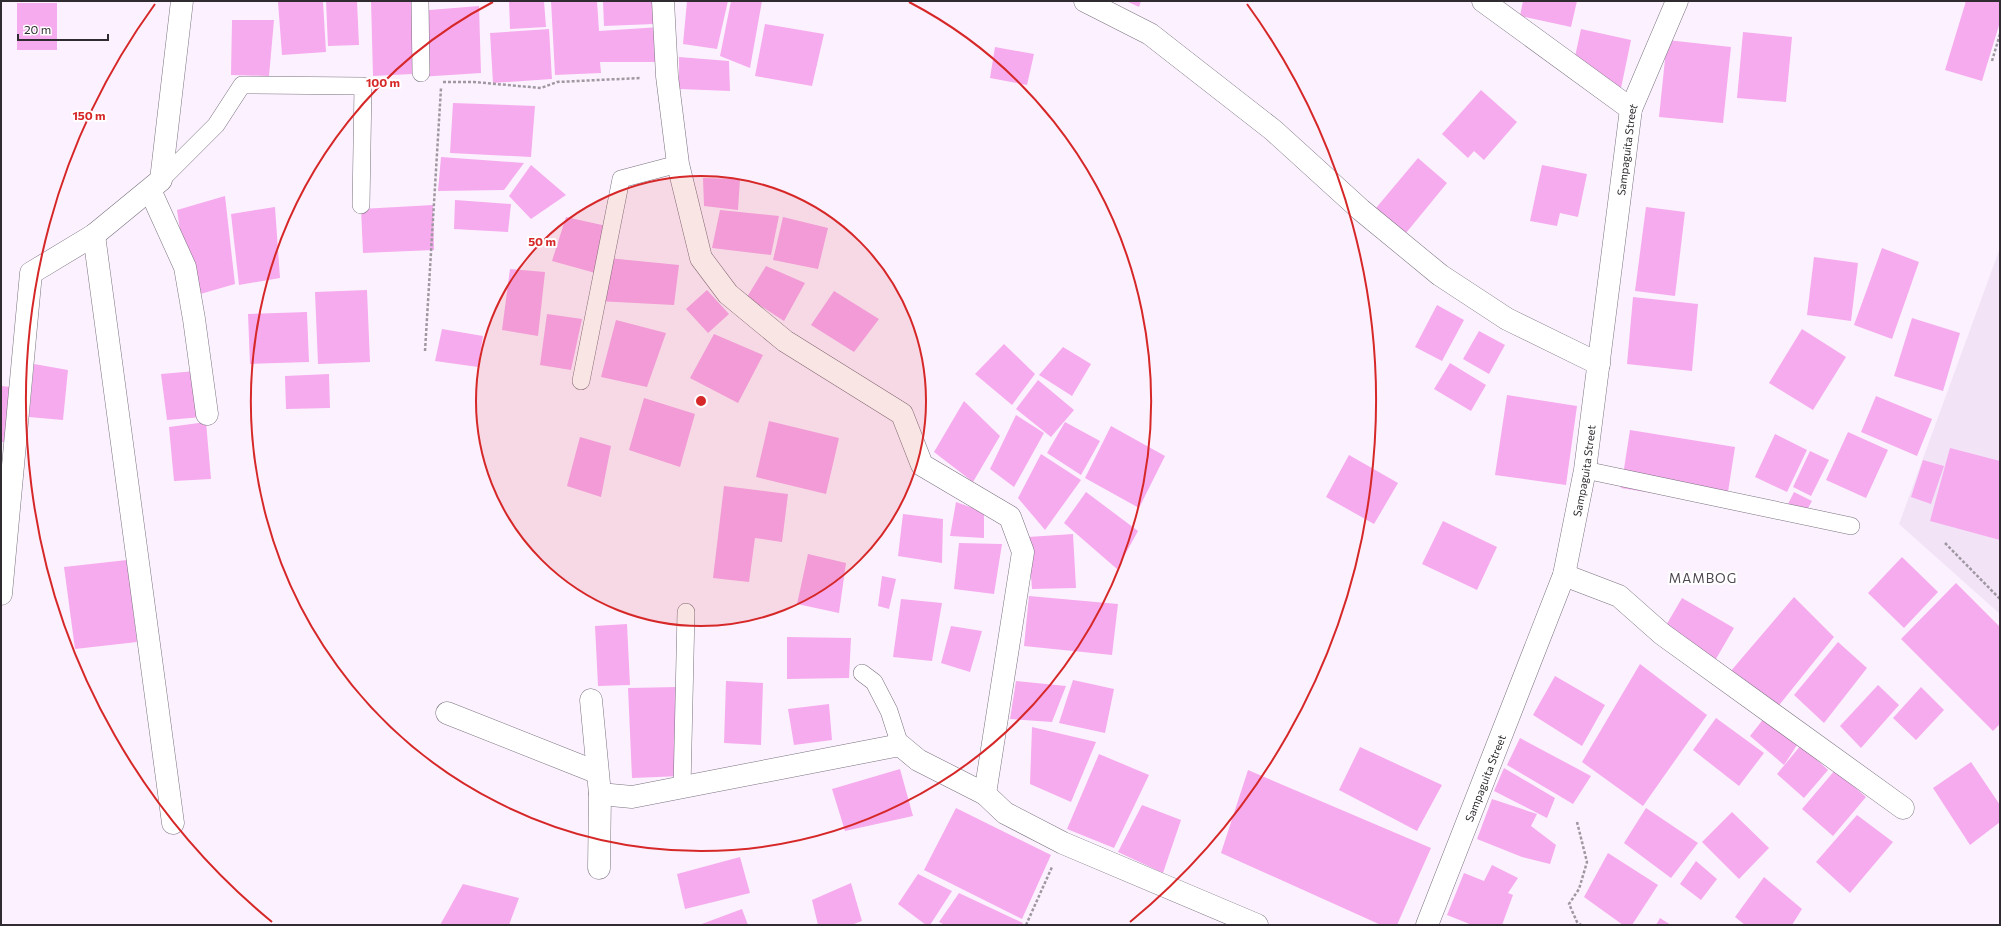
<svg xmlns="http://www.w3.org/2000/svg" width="2001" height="926" font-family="Commissioner,sans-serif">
  <rect width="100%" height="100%" fill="#fcf2ff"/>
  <!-- built -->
  <path fill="#f2e3f7" d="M 2000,248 L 2000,614 L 1899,524 Z"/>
  <!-- building -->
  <g fill="#f6abee">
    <path d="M 296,1 L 323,1 L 326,52 L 282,55 L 278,2 Z"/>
    <path d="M 326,1 L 357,1 L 359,45 L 328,46 Z"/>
    <path d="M 371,1 L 414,1 L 412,74 L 373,76 Z"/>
    <path d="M 509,1 L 544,1 L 546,27 L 510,29 Z"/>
    <path d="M 551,1 L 597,1 L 599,31 L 660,27 L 661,62 L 600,62 L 601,73 L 555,75 Z"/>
    <path d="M 603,1 L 653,1 L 654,24 L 604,26 Z"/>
    <path d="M 687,1 L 728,1 L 717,49 L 683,44 Z"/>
    <path d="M 731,1 L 762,1 L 750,68 L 720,56 Z"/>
    <path d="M 1126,1 L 1141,1 L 1139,7 Z"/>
    <path d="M 1523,1 L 1577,1 L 1571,27 L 1520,16 Z"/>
    <path d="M 1966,1 L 2000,1 L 2000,22 L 1982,81 L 1945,70 Z"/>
    <rect x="17" y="3" width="40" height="47"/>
    <path d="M 479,6 L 481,73 L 419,77 L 417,11 Z"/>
    <path d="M 232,20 L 274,20 L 269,76 L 231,75 Z"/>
    <path d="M 765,24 L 824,34 L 812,86 L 755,76 Z"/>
    <path d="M 549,29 L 552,79 L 493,83 L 490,33 Z"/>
    <path d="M 1581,29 L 1631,40 L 1620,93 L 1574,61 Z"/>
    <path d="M 1743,32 L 1792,37 L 1786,102 L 1737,98 Z"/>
    <path d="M 1667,40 L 1731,47 L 1723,123 L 1659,117 Z"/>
    <path d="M 995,47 L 1034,54 L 1027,85 L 990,78 Z"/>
    <path d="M 679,57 L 729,61 L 730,91 L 679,89 Z"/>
    <path d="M 1481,90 L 1517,122 L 1484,160 L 1474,151 L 1468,158 L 1442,134 Z"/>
    <path d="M 453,103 L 535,106 L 531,157 L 450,153 Z"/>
    <path d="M 441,157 L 524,163 L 504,190 L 438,191 Z"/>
    <path d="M 1418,158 L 1447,183 L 1406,233 L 1376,208 Z"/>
    <path d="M 531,165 L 566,195 L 531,219 L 509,196 Z"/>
    <path d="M 1542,165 L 1587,174 L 1578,217 L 1560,213 L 1557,226 L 1530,221 Z"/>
    <path d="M 703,178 L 740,179 L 738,210 L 704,206 Z"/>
    <path d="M 225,196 L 235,284 L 190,297 L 177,210 Z"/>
    <path d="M 455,200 L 511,204 L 508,232 L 454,229 Z"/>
    <path d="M 433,205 L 434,250 L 363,253 L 361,209 Z"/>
    <path d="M 275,207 L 280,278 L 239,285 L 231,214 Z"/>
    <path d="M 1646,207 L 1685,212 L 1675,296 L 1635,291 Z"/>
    <path d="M 720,210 L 779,216 L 771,255 L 712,248 Z"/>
    <path d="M 566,217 L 611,227 L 599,274 L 552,261 Z"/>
    <path d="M 783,217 L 828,228 L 818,269 L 773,260 Z"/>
    <path d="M 1882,248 L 1919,262 L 1892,339 L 1854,325 Z"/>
    <path d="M 1814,257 L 1858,263 L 1851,321 L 1807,315 Z"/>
    <path d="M 608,258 L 679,265 L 674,305 L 597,301 Z"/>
    <path d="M 766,266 L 805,283 L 784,321 L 747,297 Z"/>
    <path d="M 510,269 L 545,272 L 538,336 L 502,330 Z"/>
    <path d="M 367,290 L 370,362 L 318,364 L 315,292 Z"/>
    <path d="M 707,290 L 729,314 L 708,333 L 686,309 Z"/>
    <path d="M 834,291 L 879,319 L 854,352 L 811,325 Z"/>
    <path d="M 1633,297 L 1698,304 L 1692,371 L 1627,364 Z"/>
    <path d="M 1437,305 L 1464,320 L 1442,361 L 1415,347 Z"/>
    <path d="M 307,312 L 309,362 L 250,364 L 248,314 Z"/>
    <path d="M 547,314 L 582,319 L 571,370 L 540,365 Z"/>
    <path d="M 1912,318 L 1960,333 L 1943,391 L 1894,376 Z"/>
    <path d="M 616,320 L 666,333 L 647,387 L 601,377 Z"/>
    <path d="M 442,329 L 483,336 L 478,367 L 435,361 Z"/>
    <path d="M 1802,329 L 1846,357 L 1813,410 L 1769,383 Z"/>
    <path d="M 1479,331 L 1505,345 L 1489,374 L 1463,359 Z"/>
    <path d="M 714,334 L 763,355 L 738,403 L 690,378 Z"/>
    <path d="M 1004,344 L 1035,374 L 1012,405 L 975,374 Z"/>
    <path d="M 1063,347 L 1091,364 L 1072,396 L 1039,375 Z"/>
    <path d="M 1450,363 L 1486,385 L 1471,411 L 1434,389 Z"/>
    <path d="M 34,364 L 68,370 L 63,420 L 29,417 Z"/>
    <path d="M 196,371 L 202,417 L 167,420 L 161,374 Z"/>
    <path d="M 329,374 L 330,408 L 286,409 L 285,376 Z"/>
    <path d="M 1038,380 L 1074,410 L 1051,437 L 1016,409 Z"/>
    <path d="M 1,386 L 11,387 L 10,442 L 1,442 Z"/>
    <path d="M 1507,395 L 1577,406 L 1566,485 L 1495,475 Z"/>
    <path d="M 1876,396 L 1932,419 L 1917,456 L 1861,432 Z"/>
    <path d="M 644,398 L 695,414 L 680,467 L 629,450 Z"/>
    <path d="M 964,401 L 1000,436 L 973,482 L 934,452 Z"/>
    <path d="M 1016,415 L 1044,433 L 1014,487 L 990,469 Z"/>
    <path d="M 769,421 L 839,438 L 826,494 L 756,477 Z"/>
    <path d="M 206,422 L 211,479 L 174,481 L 169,427 Z"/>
    <path d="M 1065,422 L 1100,441 L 1081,475 L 1047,453 Z"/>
    <path d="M 1111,426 L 1165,456 L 1139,508 L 1085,478 Z"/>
    <path d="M 1630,430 L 1735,447 L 1726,505 L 1621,488 Z"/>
    <path d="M 1848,432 L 1888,450 L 1866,498 L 1826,480 Z"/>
    <path d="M 1775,434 L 1807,450 L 1787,492 L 1755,477 Z"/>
    <path d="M 580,437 L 611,446 L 601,497 L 567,486 Z"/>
    <path d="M 1950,448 L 2000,461 L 2000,540 L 1930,521 Z"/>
    <path d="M 1810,451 L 1829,460 L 1811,496 L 1793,487 Z"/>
    <path d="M 1041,454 L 1081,480 L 1045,530 L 1018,498 Z"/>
    <path d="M 1349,455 L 1398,483 L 1374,524 L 1326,497 Z"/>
    <path d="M 1923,460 L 1944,466 L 1931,504 L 1911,497 Z"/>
    <path d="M 724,486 L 788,494 L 782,542 L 755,538 L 749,582 L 713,578 Z"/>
    <path d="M 1086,492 L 1138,531 L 1117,569 L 1064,523 Z"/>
    <path d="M 1794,492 L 1812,501 L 1802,519 L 1785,510 Z"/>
    <path d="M 956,502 L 984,512 L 984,538 L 950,536 Z"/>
    <path d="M 903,514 L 943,519 L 942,563 L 898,556 Z"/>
    <path d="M 1443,521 L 1497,547 L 1477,590 L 1422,564 Z"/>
    <path d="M 1073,534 L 1076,588 L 1032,589 L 1028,537 Z"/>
    <path d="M 959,543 L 1002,544 L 994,594 L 954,589 Z"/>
    <path d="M 808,554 L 846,563 L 839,613 L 797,604 Z"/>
    <path d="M 1902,557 L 1938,592 L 1904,628 L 1868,593 Z"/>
    <path d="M 127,560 L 137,642 L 75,649 L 64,567 Z"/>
    <path d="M 882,576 L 896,579 L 889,609 L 878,606 Z"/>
    <path d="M 1956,583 L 2000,627 L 2000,724 L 1993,731 L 1901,639 Z"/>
    <path d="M 1029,596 L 1118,604 L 1112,655 L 1024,646 Z"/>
    <path d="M 1794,597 L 1834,637 L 1776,709 L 1730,672 Z"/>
    <path d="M 1682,598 L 1734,628 L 1713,664 L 1661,634 Z"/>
    <path d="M 901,599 L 942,603 L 932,661 L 893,657 Z"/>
    <path d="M 627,624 L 630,685 L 598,686 L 595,626 Z"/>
    <path d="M 951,626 L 982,631 L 970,672 L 941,663 Z"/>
    <path d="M 787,637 L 851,638 L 849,678 L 787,679 Z"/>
    <path d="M 1838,642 L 1867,668 L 1824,723 L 1794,695 Z"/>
    <path d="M 1640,664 L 1707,715 L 1643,806 L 1582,762 Z"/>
    <path d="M 1555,676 L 1605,705 L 1582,746 L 1533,715 Z"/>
    <path d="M 1073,680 L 1114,689 L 1105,733 L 1059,723 Z"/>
    <path d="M 726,681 L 763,683 L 761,745 L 724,743 Z"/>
    <path d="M 1016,681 L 1066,686 L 1052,722 L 1010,719 Z"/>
    <path d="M 1878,685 L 1899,705 L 1861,748 L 1840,726 Z"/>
    <path d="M 678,687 L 682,776 L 632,778 L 628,688 Z"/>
    <path d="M 1921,687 L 1944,710 L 1916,740 L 1893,718 Z"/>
    <path d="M 829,704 L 832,740 L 794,745 L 788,709 Z"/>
    <path d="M 1768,713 L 1801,739 L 1784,765 L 1750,736 Z"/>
    <path d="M 1716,718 L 1764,753 L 1739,786 L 1693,750 Z"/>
    <path d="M 1032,727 L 1096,742 L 1071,802 L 1030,784 Z"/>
    <path d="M 1520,738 L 1591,776 L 1573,804 L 1507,765 Z"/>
    <path d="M 1801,745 L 1828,770 L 1804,798 L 1777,774 Z"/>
    <path d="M 1360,747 L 1442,785 L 1417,831 L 1339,790 Z"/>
    <path d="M 1099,754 L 1149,775 L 1114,848 L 1067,829 Z"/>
    <path d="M 1971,762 L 2000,805 L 2000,822 L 1970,845 L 1933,788 Z"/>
    <path d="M 1504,768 L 1555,798 L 1547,818 L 1494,791 Z"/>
    <path d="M 900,769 L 913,816 L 845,831 L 832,789 Z"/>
    <path d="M 1248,770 L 1431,848 L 1397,925 L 1381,925 L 1221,853 Z"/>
    <path d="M 1835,770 L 1866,797 L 1833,836 L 1802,809 Z"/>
    <path d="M 1492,799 L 1537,814 L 1531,826 L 1556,845 L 1550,864 L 1522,857 L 1477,839 Z"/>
    <path d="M 1142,805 L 1181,820 L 1163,873 L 1118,852 Z"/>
    <path d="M 956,808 L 1051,855 L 1022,919 L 924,870 Z"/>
    <path d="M 1646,808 L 1698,843 L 1671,878 L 1624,843 Z"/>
    <path d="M 1732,812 L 1769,848 L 1739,879 L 1702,842 Z"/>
    <path d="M 1857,815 L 1893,842 L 1850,893 L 1816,862 Z"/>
    <path d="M 1608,853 L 1658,885 L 1632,925 L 1623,925 L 1584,897 Z"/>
    <path d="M 740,857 L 750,893 L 685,909 L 677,874 Z"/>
    <path d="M 1696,861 L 1717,879 L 1701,900 L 1680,884 Z"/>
    <path d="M 1492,865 L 1518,878 L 1508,893 L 1513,895 L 1502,925 L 1472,925 L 1447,915 L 1464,873 L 1484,881 Z"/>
    <path d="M 918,874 L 952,891 L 930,925 L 926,925 L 898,904 Z"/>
    <path d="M 1764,877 L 1802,909 L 1792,925 L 1745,925 L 1735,917 Z"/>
    <path d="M 851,883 L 862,921 L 851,925 L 818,925 L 812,900 Z"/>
    <path d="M 463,884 L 519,898 L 509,925 L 440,925 Z"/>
    <path d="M 959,893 L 1023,923 L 1022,925 L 945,925 L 939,922 Z"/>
    <path d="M 742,909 L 748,925 L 699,925 Z"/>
    <path d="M 1660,918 L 1671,925 L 1656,925 Z"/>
  </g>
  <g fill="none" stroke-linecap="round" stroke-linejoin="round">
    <!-- service casing -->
    <g stroke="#7a727e" stroke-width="18">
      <g id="service">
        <path d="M 420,1 L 421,73"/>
        <path d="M 161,180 L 216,125 L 242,85 L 363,86 L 361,205"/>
        <path d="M 581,381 L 621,179 L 678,164"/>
        <path d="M 1585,470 L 1851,526"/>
        <path d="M 862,673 L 874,682 L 889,711 L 900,745"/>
        <path d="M 682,788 L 686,612"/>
      </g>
    </g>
    <!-- minor casing -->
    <g stroke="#7a727e" stroke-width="23">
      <g id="minor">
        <path d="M 663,1 L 667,76 L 678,164 L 701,258 L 728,294 L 785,341 L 902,414 L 922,465 L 1010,517 L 1023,552 L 985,794 L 1005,813 L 1063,843 L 1257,925"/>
        <path d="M 1483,1 L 1631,109"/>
        <path d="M 150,190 L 185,267 L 194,319 L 207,414"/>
        <path d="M 94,235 L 173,823"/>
        <path d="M 1564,575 L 1619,596 L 1662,634 L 1903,808"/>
        <path d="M 1,594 L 31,273 L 94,235 L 161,180 L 182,1"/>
        <path d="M 591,700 L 600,794 L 599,868"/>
        <path d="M 447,713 L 596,772"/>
        <path d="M 600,794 L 632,797 L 900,745 L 918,760 L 985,794"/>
      </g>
    </g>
    <!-- tertiary casing -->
    <g stroke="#7a727e" stroke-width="23">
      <g id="tertiary">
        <path d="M 1085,1 L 1150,34 L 1273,130 L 1361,210 L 1440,275 L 1507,319 L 1599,364"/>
        <path id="s1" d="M 1427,925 L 1564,575 L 1585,470 L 1631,109 L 1677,1"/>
      </g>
    </g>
    <!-- path -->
    <g stroke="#9f98a1" stroke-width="2.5" stroke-dasharray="3 2" stroke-linecap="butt">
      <path d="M 1992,61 L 2000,34"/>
      <path d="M 387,82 L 400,82"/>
      <path d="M 443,82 L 474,82 L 541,88 L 557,82 L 640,78"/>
      <path d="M 425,351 L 441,88"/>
      <path d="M 1945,543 L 2000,599"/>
      <path d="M 1577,822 L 1587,862 L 1579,889 L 1569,904 L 1577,922 L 1581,925"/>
      <path d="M 1026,925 L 1052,867"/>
    </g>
    <!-- service -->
    <use href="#service" stroke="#fff" stroke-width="17"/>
    <!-- minor -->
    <use href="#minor" stroke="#fff" stroke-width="22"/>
    <!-- tertiary -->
    <use href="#tertiary" stroke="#fff" stroke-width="22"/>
  </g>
  <!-- distance rings -->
  <circle cx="701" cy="401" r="225" fill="#d62828" fill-opacity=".12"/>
  <g fill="none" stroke="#d62828" stroke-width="2">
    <circle cx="701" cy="401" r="225"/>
    <path d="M909 2A450 450 0 1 1 493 2"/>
    <path d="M272 922A675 675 0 0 1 155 4M1247 4A675 675 0 0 1 1130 922"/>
  </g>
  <g text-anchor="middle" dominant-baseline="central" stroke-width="4" stroke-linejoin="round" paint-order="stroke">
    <!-- street labels -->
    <g font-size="11" fill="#2f2b30" stroke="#fff">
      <text stroke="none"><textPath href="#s1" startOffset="806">Sampaguita Street</textPath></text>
      <text stroke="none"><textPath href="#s1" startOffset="482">Sampaguita Street</textPath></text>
      <text stroke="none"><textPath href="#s1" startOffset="158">Sampaguita Street</textPath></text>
    </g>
    <!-- quarter labels -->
    <g font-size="13" letter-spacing="1" fill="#4c444e" stroke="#fff">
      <text x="1703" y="578">MAMBOG</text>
    </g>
  </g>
  <circle cx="701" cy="401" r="6" fill="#d62828" stroke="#fff" stroke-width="2"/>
  <g font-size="12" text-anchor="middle" font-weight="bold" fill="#d62828" stroke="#fff" stroke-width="4" stroke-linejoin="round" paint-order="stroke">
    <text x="383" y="87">100 m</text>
    <text x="89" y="120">150 m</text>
    <text x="542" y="246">50 m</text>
  </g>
  <!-- border -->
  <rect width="2001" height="926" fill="none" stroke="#2f2b30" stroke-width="4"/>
  <!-- scale -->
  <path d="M18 34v6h90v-6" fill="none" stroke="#2f2b30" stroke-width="2"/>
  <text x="24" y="34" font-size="12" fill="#2f2b30" stroke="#ffffff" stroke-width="3" paint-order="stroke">20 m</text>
</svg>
